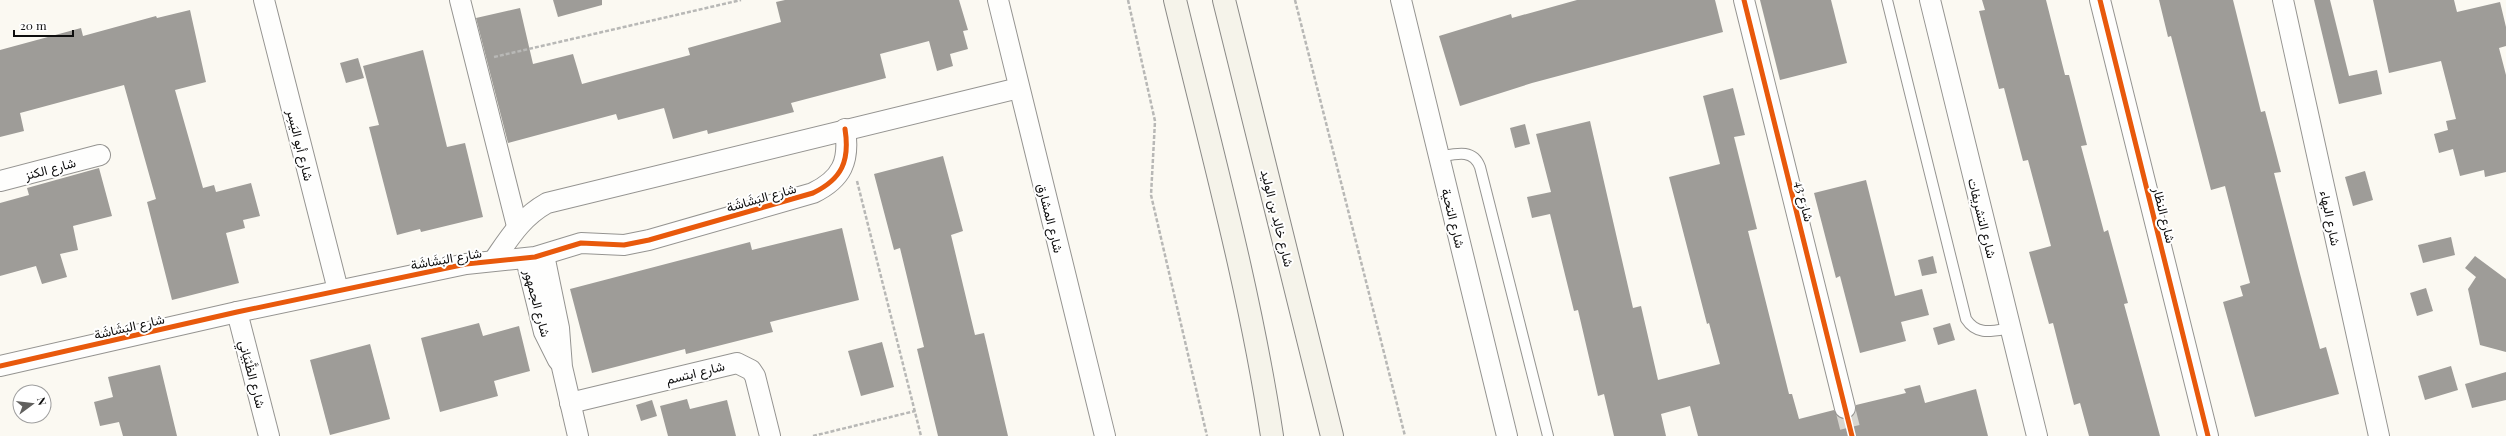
<svg xmlns="http://www.w3.org/2000/svg" width="2506" height="436" font-family="'Playfair Display',Vazirmatn,serif">
  <rect width="100%" height="100%" fill="#fbf9f2"/>
  <!-- building -->
  <g fill="#9e9c98">
    <path d="M 553,0 L 602,0 L 602,5 L 558,17 Z"/>
    <path d="M 785,0 L 959,0 L 968,30 L 963,31 L 968,49 L 950,54 L 953,66 L 937,71 L 929,41 L 880,54 L 886,78 L 791,103 L 794,112 L 708,134 L 707,130 L 673,139 L 664,108 L 618,120 L 616,114 L 508,143 L 476,18 L 520,8 L 533,64 L 573,54 L 582,84 L 690,55 L 688,48 L 781,22 L 776,2 Z"/>
    <path d="M 1577,0 L 1715,0 L 1723,32 L 1532,83 L 1460,106 L 1439,36 L 1511,14 L 1512,18 Z"/>
    <path d="M 1760,0 L 1831,0 L 1847,63 L 1780,80 Z"/>
    <path d="M 1982,0 L 2046,0 L 2065,75 L 2069,75 L 2087,145 L 2081,146 L 2104,232 L 2108,230 L 2128,303 L 2124,304 L 2160,436 L 2089,436 L 2080,403 L 2074,405 L 2053,323 L 2049,324 L 2029,252 L 2051,246 L 2028,160 L 2023,161 L 2004,88 L 1999,89 L 1979,11 L 1985,10 Z"/>
    <path d="M 2159,0 L 2233,0 L 2261,112 L 2265,111 L 2281,172 L 2274,173 L 2299,270 L 2320,349 L 2326,347 L 2339,394 L 2255,417 L 2223,302 L 2243,296 L 2240,286 L 2250,283 L 2225,186 L 2211,190 L 2171,36 L 2168,37 Z"/>
    <path d="M 2314,0 L 2330,0 L 2349,76 L 2377,70 L 2382,94 L 2339,104 Z"/>
    <path d="M 2373,0 L 2454,0 L 2457,12 L 2500,2 L 2506,27 L 2506,46 L 2499,48 L 2506,75 L 2506,172 L 2485,177 L 2484,170 L 2460,176 L 2453,149 L 2439,153 L 2434,134 L 2448,130 L 2446,121 L 2456,119 L 2441,61 L 2389,73 Z"/>
    <path d="M 190,10 L 206,82 L 175,90 L 203,188 L 214,185 L 216,192 L 251,183 L 260,216 L 243,220 L 245,228 L 226,233 L 239,283 L 172,300 L 147,202 L 156,199 L 124,85 L 20,113 L 24,131 L 0,137 L 0,50 L 81,28 L 83,36 L 156,16 L 157,18 Z"/>
    <path d="M 423,50 L 447,147 L 465,143 L 483,217 L 421,232 L 420,229 L 397,235 L 369,127 L 379,125 L 363,66 Z"/>
    <path d="M 358,58 L 364,78 L 346,83 L 340,63 Z"/>
    <path d="M 1733,88 L 1745,135 L 1734,137 L 1757,229 L 1748,231 L 1789,394 L 1792,394 L 1799,419 L 1834,410 L 1841,419 L 1848,419 L 1856,412 L 1856,405 L 1906,393 L 1904,389 L 1920,385 L 1925,403 L 1976,389 L 1988,436 L 1698,436 L 1690,406 L 1661,414 L 1666,436 L 1614,436 L 1604,394 L 1598,396 L 1578,310 L 1574,311 L 1550,214 L 1532,218 L 1527,197 L 1551,192 L 1536,134 L 1590,121 L 1633,308 L 1641,306 L 1658,380 L 1720,364 L 1709,323 L 1707,324 L 1669,177 L 1720,164 L 1703,96 Z"/>
    <path d="M 1525,124 L 1530,144 L 1515,148 L 1510,128 Z"/>
    <path d="M 943,156 L 963,231 L 951,235 L 975,335 L 984,333 L 1008,436 L 938,436 L 917,349 L 924,347 L 900,248 L 894,250 L 874,174 Z"/>
    <path d="M 99,168 L 112,216 L 73,226 L 78,250 L 60,254 L 67,277 L 42,284 L 36,266 L 0,276 L 0,203 L 29,195 L 27,188 Z"/>
    <path d="M 2365,171 L 2373,200 L 2353,206 L 2345,177 Z"/>
    <path d="M 1866,180 L 1895,296 L 1922,289 L 1929,315 L 1901,322 L 1906,341 L 1860,353 L 1840,276 L 1836,278 L 1814,193 Z"/>
    <path d="M 842,228 L 859,300 L 770,322 L 773,332 L 686,354 L 685,349 L 592,373 L 570,289 L 750,242 L 752,250 Z"/>
    <path d="M 2451,237 L 2455,255 L 2423,263 L 2418,245 Z"/>
    <path d="M 1933,256 L 1937,273 L 1922,276 L 1918,260 Z"/>
    <path d="M 2475,256 L 2506,279 L 2506,352 L 2480,345 L 2468,289 L 2476,277 L 2465,268 Z"/>
    <path d="M 2426,288 L 2433,311 L 2417,316 L 2410,293 Z"/>
    <path d="M 479,323 L 483,336 L 519,326 L 530,371 L 494,381 L 498,396 L 440,412 L 421,338 Z"/>
    <path d="M 1950,323 L 1955,340 L 1938,345 L 1933,328 Z"/>
    <path d="M 882,342 L 894,387 L 861,396 L 848,351 Z"/>
    <path d="M 370,344 L 390,419 L 330,435 L 310,360 Z"/>
    <path d="M 160,365 L 177,436 L 123,436 L 119,422 L 100,426 L 94,402 L 113,397 L 108,377 Z"/>
    <path d="M 2451,366 L 2458,390 L 2425,400 L 2418,376 Z"/>
    <path d="M 2506,372 L 2506,400 L 2472,408 L 2465,384 Z"/>
    <path d="M 687,399 L 690,409 L 727,400 L 736,436 L 668,436 L 660,406 Z"/>
    <path d="M 652,400 L 657,416 L 641,421 L 636,405 Z"/>
  </g>
  <g fill="none" stroke-linecap="round" stroke-linejoin="round">
    <!-- street-tunnel -->
    <path stroke="#d7d6d0" stroke-width="20" stroke-dasharray="20 10" stroke-linecap="butt" d="M 1845,408 L 1852,436"/>
    <!-- lane casing -->
    <g stroke="#959491" stroke-width="12">
      <g id="lane">
        <path d="M 1887,0 L 1966,319 C 1977,336 1992,331 2011,328"/>
        <path d="M 1439,157 C 1455,154 1473,148 1480,167 L 1548,436"/>
      </g>
    </g>
    <!-- street casing -->
    <g stroke="#959491" stroke-width="22">
      <g id="street">
        <path d="M 264,0 L 338,290"/>
        <path d="M 460,0 L 517,226"/>
        <path d="M 998,0 L 1105,436"/>
        <path d="M 1401,0 L 1507,436"/>
        <path d="M 1744,0 L 1845,408"/>
        <path d="M 1930,0 L 2037,436"/>
        <path d="M 2100,0 L 2208,436"/>
        <path d="M 2283,0 L 2379,436"/>
        <path d="M 0,181 L 100,155"/>
        <path d="M 544,255 L 559,328 L 562,367 L 578,436"/>
        <path d="M 526,259 L 544,332 L 558,360"/>
        <path d="M 494,260 C 510,237 522,217 547,203 L 1019,88"/>
        <path d="M 237,312 L 269,436"/>
        <path d="M 0,366 L 237,312 L 466,264 L 535,257 L 581,243 L 624,245 L 649,240 L 813,193 C 842,179 850,161 845,129"/>
        <path d="M 570,403 L 737,363 L 751,370 L 755,376 L 770,436"/>
      </g>
    </g>
    <!-- secondary casing -->
    <g stroke="#8b8a87" stroke-width="24">
      <g id="secondary">
        <path d="M 1175,0 C 1210,145 1250,289 1272,436"/>
        <path d="M 1224,0 L 1332,436"/>
      </g>
    </g>
    <!-- path -->
    <g stroke="#b8b8b6" stroke-width="2.5" stroke-dasharray="4 2" stroke-linecap="butt">
      <path d="M 1128,0 L 1155,121 L 1151,195 L 1207,436"/>
      <path d="M 1295,0 L 1405,436"/>
      <path d="M 494,57 L 741,0"/>
      <path d="M 857,181 L 921,436"/>
      <path d="M 813,436 L 915,411"/>
    </g>
    <!-- lane -->
    <use href="#lane" stroke="#fefefd" stroke-width="10"/>
    <!-- street -->
    <use href="#street" stroke="#fefefd" stroke-width="20"/>
    <!-- secondary -->
    <use href="#secondary" stroke="#f5f3ea" stroke-width="22"/>
    <!-- cycleway casing -->
    <g stroke="#fff" stroke-width="8">
      <g id="cycleway">
        <path d="M 1744,0 L 1852,436"/>
        <path d="M 2100,0 L 2208,436"/>
        <path d="M 0,366 L 237,312 L 466,264 L 535,257 L 581,243 L 624,245 L 649,240 L 813,193 C 842,179 850,161 845,129"/>
      </g>
    </g>
    <!-- cycleway -->
    <use href="#cycleway" stroke="#e8590c" stroke-width="5"/>
  </g>
  <g text-anchor="middle" dominant-baseline="central" stroke-width="4" stroke-linejoin="round" paint-order="stroke">
    <!-- street labels -->
    <g font-size="13" fill="#0e0e0e" stroke="#fff">
      <text transform="translate(301 145) rotate(76)">شارع أبو اليَسِر</text>
      <text transform="translate(50 168) rotate(-15)">شارع الكنز</text>
      <text transform="translate(761 197) rotate(-16)">شارع البَشَاشَة</text>
      <text transform="translate(1805 201) rotate(76)">شارع 43</text>
      <text transform="translate(2165 215) rotate(76)">شارع النظار</text>
      <text transform="translate(1051 218) rotate(76)">شارع المشارق</text>
      <text transform="translate(1278 218) rotate(76)">شارع خالِد بن الوليد</text>
      <text transform="translate(1454 218) rotate(76)">شارع التحية</text>
      <text transform="translate(1983 218) rotate(76)">شارع التشريفات</text>
      <text transform="translate(2331 218) rotate(78)">شارع البهاء</text>
      <text transform="translate(446 258) rotate(-10)">شارع البَشَاشَة</text>
      <text transform="translate(538 303) rotate(75)">شارع الجمهور</text>
      <text transform="translate(129 326) rotate(-13)">شارع البَشَاشَة</text>
      <text transform="translate(695 372) rotate(-14)">شارع ابتسم</text>
      <text transform="translate(253 374) rotate(75)">شارع الظَّبْيَاني</text>
    </g>
  </g>
  <!-- north arrow -->
  <g transform="translate(32 404) rotate(75)"><circle r="19" fill="#ffffff" stroke="#9f9f9f"/>
  <path d="M0-3L7 15L0 10L-7 15Z" fill="#61605e"/>
  <text y="-6" font-size="11" font-weight="bold" text-anchor="middle" fill="#0e0e0e">N</text>
  </g>
  <!-- scale -->
  <path d="M14 30v6h59v-6" fill="none" stroke="#0e0e0e" stroke-width="2"/>
  <text x="20" y="30" font-size="12" fill="#0e0e0e" stroke="#ffffff" stroke-width="3" paint-order="stroke">20 m</text>
</svg>
